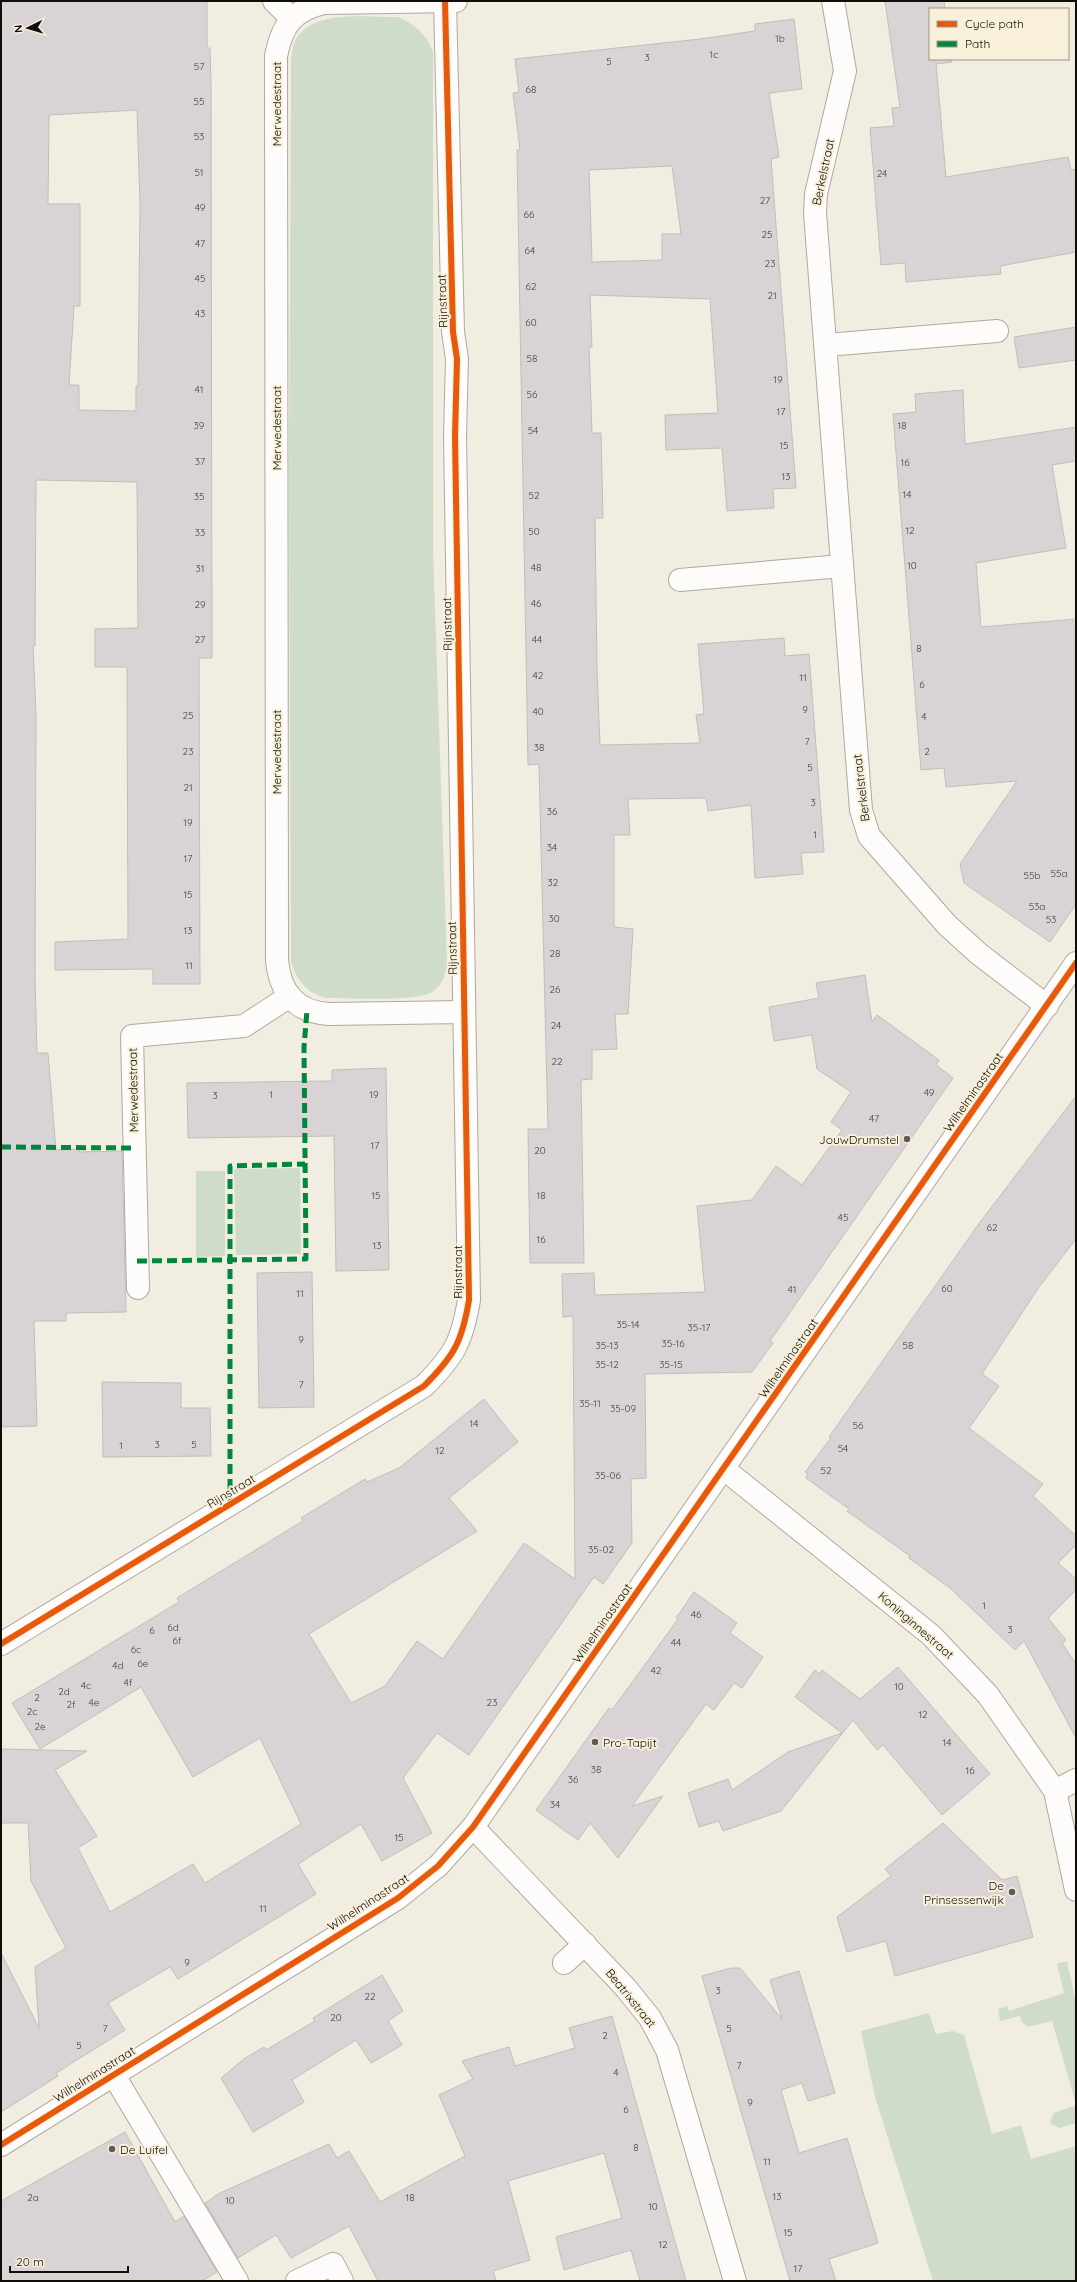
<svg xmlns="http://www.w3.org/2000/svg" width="1077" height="2282" font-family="Quicksand,sans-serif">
  <rect width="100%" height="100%" fill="#f2ede1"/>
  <!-- green -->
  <g fill="#d0dcca">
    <path d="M 398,17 C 415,25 427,34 433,52 L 433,549 L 447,962 C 446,974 443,985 432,992 C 416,1002 350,998 327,998 C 308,994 297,981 291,962 L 289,498 L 291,59 C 292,53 293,46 295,41 C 313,8 366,18 398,17 Z"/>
    <path d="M 300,1168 L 301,1254 L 236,1255 L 234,1169 Z"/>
    <path d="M 196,1171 L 225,1171 L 225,1256 L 196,1257 Z"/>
    <path d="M 1067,1961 L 1076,2003 L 1076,2104 L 1052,2021 L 1028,2027 L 1022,2022 L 1020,2016 L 1000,2021 L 998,2009 L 1007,2006 L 1009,2011 L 1064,1993 L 1057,1964 Z"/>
    <path d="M 929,2013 L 936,2034 L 953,2031 L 964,2035 L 992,2134 L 1021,2125 L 1031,2159 L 1076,2146 L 1076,2281 L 933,2281 L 875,2097 L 861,2031 Z"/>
    <path d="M 1076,2105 L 1076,2123 L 1059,2128 L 1051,2124 L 1050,2121 L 1054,2113 Z"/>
  </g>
  <!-- building -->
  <g fill="#dad3d5" stroke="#c2bdbb" fill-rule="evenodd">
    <path d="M 1,1 L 207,1 L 207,48 L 210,48 L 211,84 L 212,658 L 199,658 L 200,984 L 153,984 L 153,969 L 55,970 L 55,942 L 128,939 L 127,667 L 95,667 L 95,629 L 138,628 L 137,482 L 36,480 L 35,646 L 33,646 L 36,714 L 35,977 L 37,1053 L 48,1053 L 56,1150 L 79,1149 L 79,1152 L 122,1151 L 126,1312 L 66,1313 L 66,1321 L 34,1321 L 37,1426 L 1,1427 ZM 137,110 L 140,204 L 138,386 L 136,386 L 136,411 L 79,410 L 79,385 L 69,385 L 74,306 L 80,306 L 80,204 L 48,204 L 49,115 Z"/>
    <path d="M 885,1 L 944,1 L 945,9 L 930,9 L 930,59 L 951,59 L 952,62 L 936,64 L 946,177 L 1068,157 L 1071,170 L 1076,169 L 1076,252 L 1000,266 L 1001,274 L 906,282 L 905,263 L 881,265 L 870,128 L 894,126 L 892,108 L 900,107 Z"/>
    <path d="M 794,19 L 802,89 L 769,93 L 779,157 L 771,159 L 796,488 L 773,489 L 774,508 L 727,511 L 722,448 L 666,450 L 665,415 L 718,413 L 710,299 L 590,295 L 592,347 L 589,347 L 592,433 L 601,433 L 603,518 L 595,518 L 597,670 L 600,745 L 700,743 L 696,715 L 704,714 L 698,644 L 784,638 L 785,656 L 809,654 L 824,852 L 801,853 L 803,874 L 755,878 L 751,805 L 708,811 L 706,798 L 628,799 L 630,835 L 614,835 L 614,927 L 633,929 L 628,1014 L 615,1014 L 617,1049 L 592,1050 L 592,1079 L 581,1080 L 584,1263 L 530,1263 L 528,1129 L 548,1129 L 539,764 L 528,765 L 517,150 L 520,150 L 513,93 L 519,92 L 515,59 L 700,39 L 755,31 L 755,24 ZM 672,166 L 681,234 L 662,234 L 662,260 L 592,262 L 589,170 Z"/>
    <path d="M 1076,327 L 1076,360 L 1019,368 L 1014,337 Z"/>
    <path d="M 963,390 L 965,444 L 1076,427 L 1076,461 L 1052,465 L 1066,548 L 976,563 L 981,627 L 1076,619 L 1076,904 L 1050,942 L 964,883 L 960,864 L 1017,781 L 946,787 L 944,768 L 921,770 L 893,414 L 916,412 L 915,394 Z"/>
    <path d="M 865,975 L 872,1022 L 877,1015 L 939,1060 L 936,1065 L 953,1078 L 770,1341 L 773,1343 L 752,1372 L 645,1374 L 646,1478 L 631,1479 L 632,1543 L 603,1584 L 594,1577 L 469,1755 L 437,1733 L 403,1778 L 432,1833 L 382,1861 L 361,1824 L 298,1864 L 316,1894 L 178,1979 L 170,1967 L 108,2003 L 125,2030 L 56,2073 L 58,2076 L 1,2112 L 1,1953 L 39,2028 L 35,1967 L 66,1948 L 31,1881 L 28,1823 L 1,1823 L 1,1749 L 87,1751 L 55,1770 L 97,1836 L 78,1848 L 110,1912 L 193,1864 L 205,1883 L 301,1824 L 260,1738 L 193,1777 L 141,1687 L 40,1749 L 12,1703 L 179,1602 L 177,1598 L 303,1521 L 301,1518 L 365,1479 L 367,1482 L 399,1468 L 484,1399 L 518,1442 L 449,1498 L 477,1531 L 309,1634 L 351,1703 L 385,1686 L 417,1641 L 443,1659 L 524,1543 L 575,1579 L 573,1316 L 563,1317 L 562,1274 L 594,1273 L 595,1295 L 705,1292 L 697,1206 L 752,1200 L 776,1166 L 802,1185 L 842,1130 L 831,1122 L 851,1092 L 817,1069 L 812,1035 L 774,1041 L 769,1007 L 819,998 L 816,983 Z"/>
    <path d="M 386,1068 L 389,1270 L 336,1271 L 334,1136 L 188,1138 L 187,1083 L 332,1081 L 332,1070 Z"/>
    <path d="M 1076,1096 L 1076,1239 L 1039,1287 L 982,1374 L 999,1386 L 969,1428 L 1043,1484 L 1033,1496 L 1076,1536 L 1076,1545 L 1058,1563 L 1076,1579 L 1076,1590 L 1048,1618 L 1066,1640 L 1062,1643 L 1076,1664 L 1076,1738 L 1024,1641 L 1015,1650 L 950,1588 L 909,1558 L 910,1556 L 847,1511 L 849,1509 L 806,1478 L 808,1474 L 805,1472 L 831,1438 L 829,1437 L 978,1225 Z"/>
    <path d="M 312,1272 L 314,1407 L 259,1408 L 257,1273 Z"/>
    <path d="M 102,1382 L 181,1383 L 181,1408 L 210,1408 L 211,1456 L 103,1457 Z"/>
    <path d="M 694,1592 L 737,1623 L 730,1633 L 763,1657 L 742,1688 L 734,1683 L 714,1710 L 706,1704 L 632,1806 L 663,1796 L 618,1858 L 590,1823 L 578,1840 L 536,1810 L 609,1708 L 612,1710 L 678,1619 L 676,1618 Z"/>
    <path d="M 898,1667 L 990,1774 L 942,1815 L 883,1745 L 877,1750 L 853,1720 L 781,1811 L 723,1831 L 719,1821 L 699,1827 L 688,1793 L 728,1779 L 732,1790 L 788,1752 L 842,1733 L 795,1697 L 815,1670 L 820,1674 L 822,1670 L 860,1699 Z"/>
    <path d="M 943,1823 L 1002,1880 L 1017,1876 L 1033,1937 L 895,1976 L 886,1941 L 847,1952 L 837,1917 L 891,1876 L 885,1869 Z"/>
    <path d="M 731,1968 L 740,1968 L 782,2019 L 770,1980 L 799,1971 L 835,2093 L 808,2101 L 802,2083 L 781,2090 L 799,2153 L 847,2138 L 878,2243 L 829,2259 L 836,2281 L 790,2281 L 702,1976 Z"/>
    <path d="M 382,1975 L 403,2011 L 388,2021 L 402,2045 L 371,2063 L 356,2040 L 292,2080 L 304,2102 L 253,2132 L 221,2078 L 244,2059 L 264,2047 L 266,2050 L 315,2021 L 313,2018 Z"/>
    <path d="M 612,2016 L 686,2281 L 640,2281 L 631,2250 L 564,2270 L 556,2237 L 622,2218 L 604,2153 L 508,2181 L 530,2260 L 493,2271 L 496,2281 L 378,2281 L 349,2226 L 291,2258 L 276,2235 L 238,2258 L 205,2203 L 220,2193 L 329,2144 L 337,2158 L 349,2151 L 380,2202 L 465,2156 L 439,2095 L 473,2079 L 462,2061 L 509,2047 L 515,2066 L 575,2048 L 569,2028 Z"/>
    <path d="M 125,2132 L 175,2222 L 184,2216 L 217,2272 L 202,2281 L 1,2281 L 1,2201 Z"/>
  </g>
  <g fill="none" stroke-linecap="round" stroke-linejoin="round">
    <!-- lane casing -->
    <g stroke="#aeaaa1" stroke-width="24">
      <g id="lane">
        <path d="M 274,1 L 292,19"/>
        <path d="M 826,345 L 997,331"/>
        <path d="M 680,580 L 842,566"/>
        <path d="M 138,1288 L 132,1036 L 244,1026 L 290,996"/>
        <path d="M 564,1963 L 585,1944"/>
        <path d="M 113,2074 L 237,2281"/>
        <path d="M 297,2281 L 333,2264 L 342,2281"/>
      </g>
    </g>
    <!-- street casing -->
    <g stroke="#aeaaa1" stroke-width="24">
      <g id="street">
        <path d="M 456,1 L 324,3 C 292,10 282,26 276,56 L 277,960 C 280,992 295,1012 329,1014 L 464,1012"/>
        <path d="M 833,1 L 845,71 L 816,194 L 815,213 L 861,810 L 869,836 L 947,925 L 979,954 L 1047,1006"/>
        <path d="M 724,1469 L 931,1635 L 988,1695 L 1055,1791 L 1076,1890"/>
        <path d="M 1,1644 L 424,1386 C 454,1356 462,1342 469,1300 L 455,436 L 457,359 L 453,332 L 445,1"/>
        <path d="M 1055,1791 L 1076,1780"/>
        <path d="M 473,1827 L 625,1987 L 650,2018 L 667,2050 L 735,2281"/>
        <path d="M 1,2145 L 398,1898 L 438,1866 L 473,1827 L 1076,963"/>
      </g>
    </g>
    <!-- lane -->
    <use href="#lane" stroke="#fdfcfa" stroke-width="22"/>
    <!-- street -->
    <use href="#street" stroke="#fdfcfa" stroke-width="22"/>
    <!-- quiet -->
    <g stroke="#00873e" stroke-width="5" stroke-dasharray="10 5" stroke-linecap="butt">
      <path d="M 1,1147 L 134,1148"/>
      <path d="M 137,1261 L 306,1259 L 304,1047 L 307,1010"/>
      <path d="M 230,1504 L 230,1166 L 305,1164"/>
    </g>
    <!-- cycleway casing -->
    <g stroke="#f8f0db" stroke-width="8">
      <g id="cycleway">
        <path d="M 1,1644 L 424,1386 C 454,1356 462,1342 469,1300 L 455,436 L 457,359 L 453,332 L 445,1"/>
        <path d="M 1,2145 L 398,1898 L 438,1866 L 473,1827 L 1076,963"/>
      </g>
    </g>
    <!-- cycleway -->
    <use href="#cycleway" stroke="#e8590c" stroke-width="6"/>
  </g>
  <!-- markers -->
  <g fill="#5f5b53" stroke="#f8f0db" stroke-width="1.5">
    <circle cx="907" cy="1139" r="4"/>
    <circle cx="595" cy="1742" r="4"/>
    <circle cx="1012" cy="1892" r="4"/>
    <circle cx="112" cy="2149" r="4"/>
  </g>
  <g text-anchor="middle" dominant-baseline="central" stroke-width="4" stroke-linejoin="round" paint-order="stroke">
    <!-- number labels -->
    <g font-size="10" fill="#423e3a">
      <text x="780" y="38">1b</text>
      <text x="714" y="54">1c</text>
      <text x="647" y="57">3</text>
      <text x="609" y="61">5</text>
      <text x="199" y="66">57</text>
      <text x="531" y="89">68</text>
      <text x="199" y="101">55</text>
      <text x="199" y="136">53</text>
      <text x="199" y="172">51</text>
      <text x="882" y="173">24</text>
      <text x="765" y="200">27</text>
      <text x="200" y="207">49</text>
      <text x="529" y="214">66</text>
      <text x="767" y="234">25</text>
      <text x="200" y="243">47</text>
      <text x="530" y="250">64</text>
      <text x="770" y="263">23</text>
      <text x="200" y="278">45</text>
      <text x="531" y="286">62</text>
      <text x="772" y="295">21</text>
      <text x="200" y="313">43</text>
      <text x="531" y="322">60</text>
      <text x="532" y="358">58</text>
      <text x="778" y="379">19</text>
      <text x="199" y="389">41</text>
      <text x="532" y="394">56</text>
      <text x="781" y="411">17</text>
      <text x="199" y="425">39</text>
      <text x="902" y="425">18</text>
      <text x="533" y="430">54</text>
      <text x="784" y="445">15</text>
      <text x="200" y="461">37</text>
      <text x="905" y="462">16</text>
      <text x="786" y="476">13</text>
      <text x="907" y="494">14</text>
      <text x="534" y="495">52</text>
      <text x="199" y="496">35</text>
      <text x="910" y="530">12</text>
      <text x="534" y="531">50</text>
      <text x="200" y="532">33</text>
      <text x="912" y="565">10</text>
      <text x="536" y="567">48</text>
      <text x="200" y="568">31</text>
      <text x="536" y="603">46</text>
      <text x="200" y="604">29</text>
      <text x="200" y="639">27</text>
      <text x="537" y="639">44</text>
      <text x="919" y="648">8</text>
      <text x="538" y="675">42</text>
      <text x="803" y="677">11</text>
      <text x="922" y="684">6</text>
      <text x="805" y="709">9</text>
      <text x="538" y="711">40</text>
      <text x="188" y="715">25</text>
      <text x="924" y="716">4</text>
      <text x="807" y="741">7</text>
      <text x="539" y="747">38</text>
      <text x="188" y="751">23</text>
      <text x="927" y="751">2</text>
      <text x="810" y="767">5</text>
      <text x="188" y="787">21</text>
      <text x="813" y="802">3</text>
      <text x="552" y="811">36</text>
      <text x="188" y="822">19</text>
      <text x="815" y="834">1</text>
      <text x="552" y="847">34</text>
      <text x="188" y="858">17</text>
      <text x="1059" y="873">55a</text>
      <text x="1032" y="875">55b</text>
      <text x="553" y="882">32</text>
      <text x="188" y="894">15</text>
      <text x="1037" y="906">53a</text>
      <text x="554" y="918">30</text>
      <text x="1051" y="919">53</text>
      <text x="188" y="930">13</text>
      <text x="555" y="953">28</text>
      <text x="189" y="965">11</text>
      <text x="555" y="989">26</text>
      <text x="556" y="1025">24</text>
      <text x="557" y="1061">22</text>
      <text x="929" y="1092">49</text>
      <text x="271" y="1094">1</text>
      <text x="374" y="1094">19</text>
      <text x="215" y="1095">3</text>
      <text x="874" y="1118">47</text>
      <text x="375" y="1145">17</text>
      <text x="540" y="1150">20</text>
      <text x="376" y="1195">15</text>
      <text x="541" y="1195">18</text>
      <text x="843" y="1217">45</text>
      <text x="992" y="1227">62</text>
      <text x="541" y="1239">16</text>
      <text x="377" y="1245">13</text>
      <text x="947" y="1288">60</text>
      <text x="792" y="1289">41</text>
      <text x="300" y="1293">11</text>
      <text x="628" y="1324">35-14</text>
      <text x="699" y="1327">35-17</text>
      <text x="301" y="1339">9</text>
      <text x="673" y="1343">35-16</text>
      <text x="607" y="1345">35-13</text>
      <text x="908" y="1345">58</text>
      <text x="607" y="1364">35-12</text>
      <text x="671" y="1364">35-15</text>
      <text x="301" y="1384">7</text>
      <text x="590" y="1403">35-11</text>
      <text x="623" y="1408">35-09</text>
      <text x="474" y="1423">14</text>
      <text x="858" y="1425">56</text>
      <text x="157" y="1444">3</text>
      <text x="194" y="1444">5</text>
      <text x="121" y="1445">1</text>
      <text x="843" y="1448">54</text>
      <text x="440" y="1450">12</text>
      <text x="826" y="1470">52</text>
      <text x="608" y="1475">35-06</text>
      <text x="601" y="1549">35-02</text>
      <text x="984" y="1605">1</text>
      <text x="696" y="1614">46</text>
      <text x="173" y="1627">6d</text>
      <text x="1010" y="1629">3</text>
      <text x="152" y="1630">6</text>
      <text x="177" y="1640">6f</text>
      <text x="676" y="1642">44</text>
      <text x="136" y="1649">6c</text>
      <text x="143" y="1663">6e</text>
      <text x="118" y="1665">4d</text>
      <text x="656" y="1670">42</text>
      <text x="128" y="1682">4f</text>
      <text x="86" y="1685">4c</text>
      <text x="899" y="1686">10</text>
      <text x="64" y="1691">2d</text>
      <text x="37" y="1697">2</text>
      <text x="94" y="1702">4e</text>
      <text x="492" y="1702">23</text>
      <text x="71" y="1704">2f</text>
      <text x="32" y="1711">2c</text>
      <text x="923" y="1714">12</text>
      <text x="40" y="1726">2e</text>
      <text x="947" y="1742">14</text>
      <text x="596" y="1769">38</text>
      <text x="970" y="1770">16</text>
      <text x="573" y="1779">36</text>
      <text x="555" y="1804">34</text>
      <text x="399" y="1837">15</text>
      <text x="263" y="1908">11</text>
      <text x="187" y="1962">9</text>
      <text x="718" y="1990">3</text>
      <text x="370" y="1996">22</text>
      <text x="336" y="2017">20</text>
      <text x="105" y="2028">7</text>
      <text x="729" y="2028">5</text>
      <text x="605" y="2035">2</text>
      <text x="79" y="2045">5</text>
      <text x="739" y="2065">7</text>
      <text x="616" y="2072">4</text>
      <text x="750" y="2102">9</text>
      <text x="626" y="2109">6</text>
      <text x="636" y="2147">8</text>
      <text x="767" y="2161">11</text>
      <text x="777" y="2196">13</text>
      <text x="33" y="2197">2a</text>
      <text x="410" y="2197">18</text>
      <text x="230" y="2200">10</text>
      <text x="653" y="2206">10</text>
      <text x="788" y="2232">15</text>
      <text x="663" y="2244">12</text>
      <text x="798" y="2268">17</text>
    </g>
    <!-- street labels -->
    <g font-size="12" fill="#100d07" stroke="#f8f0db">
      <text transform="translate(276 104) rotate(-90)">Merwedestraat</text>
      <text transform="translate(823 172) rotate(-78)">Berkelstraat</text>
      <text transform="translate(442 301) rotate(-92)">Rijnstraat</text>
      <text transform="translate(276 428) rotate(-90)">Merwedestraat</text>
      <text transform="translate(447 624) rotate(-91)">Rijnstraat</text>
      <text transform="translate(276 752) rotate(-90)">Merwedestraat</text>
      <text transform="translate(861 788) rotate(-97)">Berkelstraat</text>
      <text transform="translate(452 948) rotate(-91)">Rijnstraat</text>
      <text transform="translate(133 1090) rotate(-91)">Merwedestraat</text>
      <text transform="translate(973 1092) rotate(-55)">Wilhelminastraat</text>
      <text transform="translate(457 1272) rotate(-90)">Rijnstraat</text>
      <text transform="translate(788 1358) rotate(-55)">Wilhelminastraat</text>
      <text transform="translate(231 1491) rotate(-31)">Rijnstraat</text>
      <text transform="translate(602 1623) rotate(-55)">Wilhelminastraat</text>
      <text transform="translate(916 1625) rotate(41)">Koninginnestraat</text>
      <text transform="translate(368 1902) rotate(-33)">Wilhelminastraat</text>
      <text transform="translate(631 1998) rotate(51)">Beatrixstraat</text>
      <text transform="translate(94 2074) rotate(-32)">Wilhelminastraat</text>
    </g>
    <!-- poi labels -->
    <g font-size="12" fill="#100d07" stroke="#f8f0db" text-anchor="end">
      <text x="899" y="1139">JouwDrumstel</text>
      <text x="603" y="1742" text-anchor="start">Pro-Tapijt</text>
      <text x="1004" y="1885">De<tspan x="1004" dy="14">Prinsessenwijk</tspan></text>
      <text x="120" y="2149" text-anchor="start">De Luifel</text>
    </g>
  </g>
  <!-- border -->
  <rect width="1077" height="2282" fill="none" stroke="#100d07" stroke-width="4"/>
  <!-- legend -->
  <rect x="929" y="8" width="140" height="52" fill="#f8f0db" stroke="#9b9586"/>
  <rect x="937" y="21" width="20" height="6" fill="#e8590c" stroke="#9b9586"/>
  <text x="965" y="28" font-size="12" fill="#100d07">Cycle path</text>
  <rect x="937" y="41" width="20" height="6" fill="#00873e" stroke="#9b9586"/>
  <text x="965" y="48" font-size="12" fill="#100d07">Path</text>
  <!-- north arrow -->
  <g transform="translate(28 28) rotate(265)" stroke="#f8f0db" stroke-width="3" paint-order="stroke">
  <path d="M0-3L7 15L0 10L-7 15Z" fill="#100d07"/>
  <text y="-6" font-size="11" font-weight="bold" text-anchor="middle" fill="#100d07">N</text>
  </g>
  <!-- scale -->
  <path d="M10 2266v6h118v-6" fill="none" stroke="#100d07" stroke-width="2"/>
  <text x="16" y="2266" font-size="12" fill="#100d07" stroke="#f8f0db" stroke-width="3" paint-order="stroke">20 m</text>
</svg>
